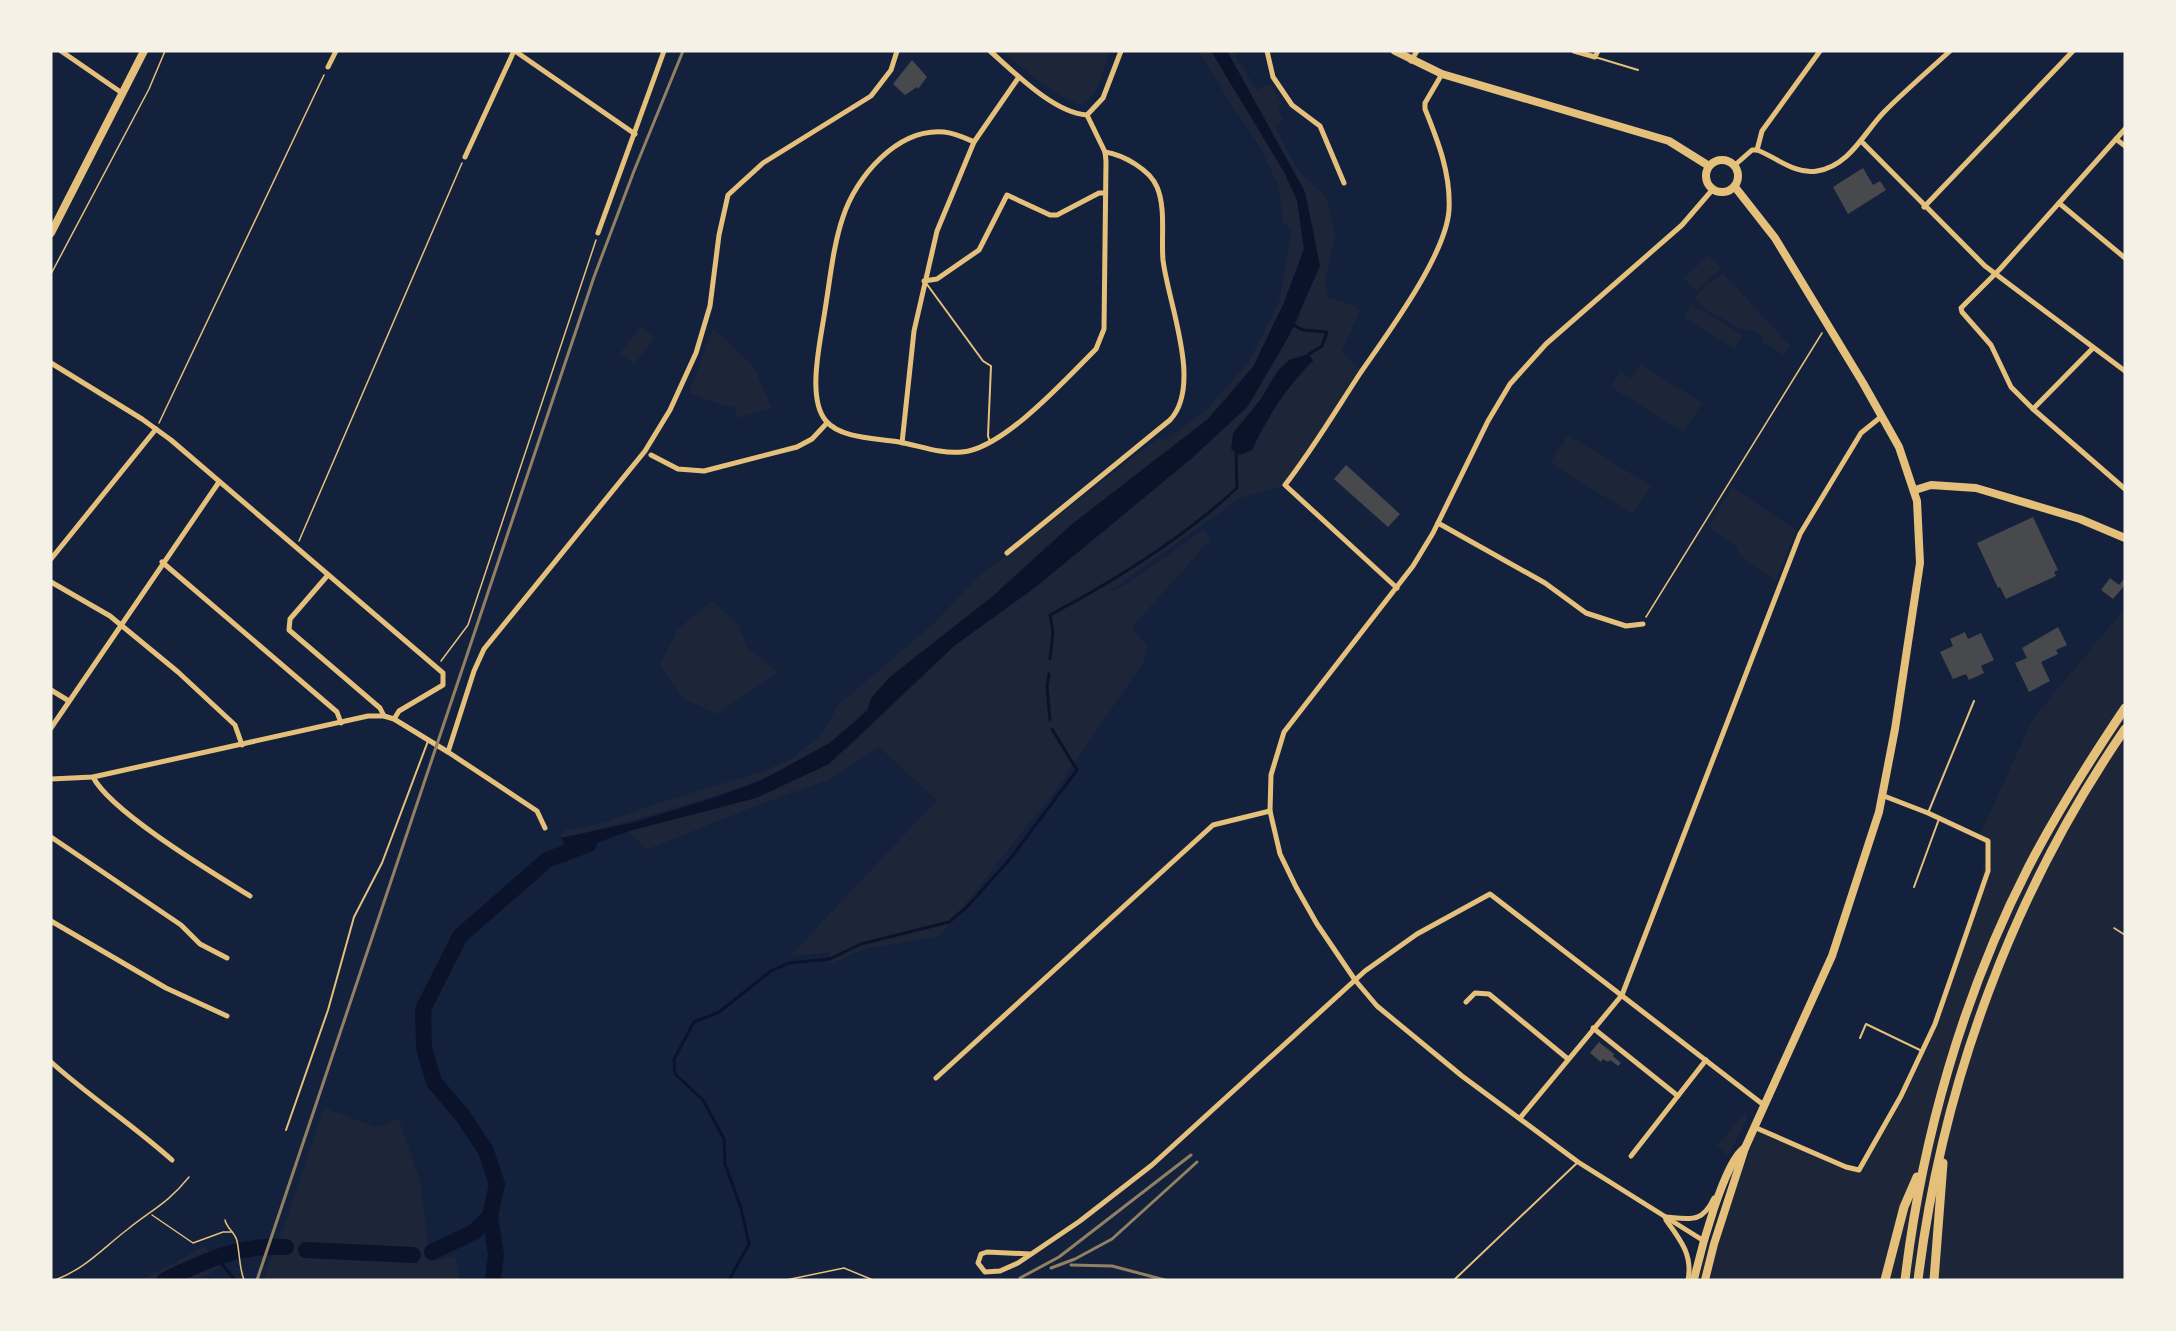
<svg xmlns="http://www.w3.org/2000/svg" width="2176" height="1331" font-family="Jost,sans-serif">
  <rect width="100%" height="100%" fill="#14213d"/>
  <!-- green -->
  <g fill="#1d2539" fill-rule="evenodd">
    <path d="M 1002,51 L 1110,51 C 1103,67 1098,104 1077,104 L 1042,84 Z"/>
    <path d="M 1199,51 L 1211,51 L 1284,172 L 1297,200 L 1304,249 L 1283,305 L 1253,367 L 1208,419 L 1071,525 L 993,596 L 871,698 C 867,713 857,719 846,729 C 799,770 739,789 681,806 C 641,818 602,829 561,838 L 560,836 L 566,830 L 603,823 L 658,803 L 761,772 L 791,759 L 822,734 L 838,705 L 933,624 L 978,577 L 1160,437 L 1163,441 L 1204,412 L 1248,363 L 1279,302 L 1292,230 L 1283,222 L 1279,188 L 1260,147 L 1227,98 Z"/>
    <path d="M 1227,51 L 1232,51 L 1257,90 L 1271,84 L 1282,104 L 1277,107 L 1283,120 L 1274,125 L 1298,170 L 1326,197 L 1335,234 L 1325,281 L 1328,297 L 1355,306 L 1360,311 L 1342,351 L 1362,371 L 1285,485 L 1240,498 L 1110,591 L 1127,584 L 1203,530 L 1211,539 L 1132,627 L 1147,646 L 1143,663 L 1057,788 L 940,936 L 864,949 L 828,965 L 830,952 L 790,956 L 937,800 L 879,747 L 831,779 L 753,807 L 646,850 L 629,831 L 756,798 L 848,748 L 954,646 L 1037,586 L 1192,458 L 1248,406 L 1299,318 L 1315,230 L 1251,94 ZM 1309,354 L 1313,361 C 1286,387 1268,416 1252,450 C 1257,419 1260,382 1287,362 C 1292,358 1303,357 1309,354 Z"/>
    <path d="M 1709,255 L 1721,269 L 1696,291 L 1684,278 Z"/>
    <path d="M 1723,273 L 1790,346 L 1783,355 L 1762,341 L 1763,337 L 1748,328 L 1745,331 L 1705,309 L 1694,297 Z"/>
    <path d="M 1691,304 L 1742,335 L 1735,349 L 1684,317 Z"/>
    <path d="M 641,327 L 655,338 L 634,364 L 620,353 Z"/>
    <path d="M 713,328 L 753,366 L 772,408 L 738,418 L 734,405 L 728,407 L 689,393 Z"/>
    <path d="M 1640,364 L 1702,403 L 1684,432 L 1611,387 L 1620,372 L 1631,378 Z"/>
    <path d="M 1568,435 L 1651,486 L 1633,514 L 1550,463 Z"/>
    <path d="M 1732,487 L 1796,530 L 1776,581 L 1737,553 L 1739,548 L 1708,527 Z"/>
    <path d="M 712,601 L 738,624 L 747,647 L 778,672 L 717,714 L 683,698 L 660,664 L 678,629 Z"/>
    <path d="M 2125,608 L 2125,1280 L 1698,1280 L 1720,1207 L 1754,1127 L 1859,1170 L 1871,1151 L 1935,1024 L 1977,902 L 1988,841 L 1979,837 L 2032,720 Z"/>
    <path d="M 324,1108 L 376,1127 L 399,1119 L 420,1181 L 430,1262 L 455,1256 L 460,1280 L 263,1280 L 288,1216 Z"/>
    <path d="M 1744,1113 L 1748,1116 L 1728,1156 L 1717,1146 Z"/>
    <path d="M 205,1246 L 219,1266 C 201,1287 168,1280 142,1280 Z"/>
  </g>
  <!-- water -->
  <g fill="#0b132b">
    <path d="M 1211,51 L 1227,51 L 1305,192 L 1320,266 L 1290,334 L 1248,406 L 1192,458 L 1037,586 L 954,646 L 829,764 L 756,798 L 629,831 L 570,853 L 561,838 L 635,822 L 713,798 L 760,781 L 830,743 L 868,710 L 871,698 L 891,676 L 993,596 L 1071,525 L 1208,419 L 1253,367 L 1283,305 L 1304,249 L 1297,200 L 1284,172 Z"/>
    <path d="M 1309,354 L 1313,361 C 1286,387 1268,416 1252,450 L 1240,455 L 1231,449 L 1233,433 L 1261,399 L 1278,371 L 1289,360 Z"/>
  </g>
  <g fill="none" stroke-linecap="round" stroke-linejoin="round">
    <!-- stream -->
    <g stroke="#0b132b" stroke-width="3">
      <path d="M 1291,324 L 1303,330 L 1327,332 L 1322,346 L 1309,354"/>
      <path d="M 1050,659 L 1053,632 L 1050,615 C 1116,580 1182,539 1237,488 L 1236,453"/>
      <path d="M 1049,674 L 1047,687 L 1050,720"/>
      <path d="M 215,1256 L 235,1280"/>
      <path d="M 729,1280 L 749,1244 L 741,1208 L 725,1164 L 724,1139 L 703,1100 L 675,1074 L 674,1059 L 694,1022 L 719,1012 L 771,971 L 789,963 L 830,959 L 861,944 L 949,922 L 967,907 L 1010,859 L 1077,770 L 1052,729"/>
    </g>
    <!-- river -->
    <g stroke="#0b132b" stroke-width="16">
      <path d="M 490,1216 L 496,1255 L 493,1280"/>
      <path d="M 306,1250 L 413,1255"/>
      <path d="M 432,1252 L 474,1232 L 490,1216 L 497,1184 L 486,1151 L 463,1116 L 434,1082 L 424,1048 L 423,1009 L 460,936 L 547,860 L 589,844"/>
      <path d="M 165,1280 C 205,1261 240,1244 286,1247"/>
    </g>
  </g>
  <!-- building -->
  <g fill="#48494c">
    <path d="M 912,60 L 927,77 L 918,89 L 917,87 L 905,95 L 893,84 Z"/>
    <path d="M 1863,168 L 1873,185 L 1880,181 L 1886,190 L 1848,214 L 1833,187 Z"/>
    <path d="M 1346,465 L 1400,514 L 1388,527 L 1334,479 Z"/>
    <path d="M 2033,517 L 2058,570 L 2054,572 L 2056,576 L 2006,599 L 2000,587 L 1998,588 L 1977,543 Z"/>
    <path d="M 2110,578 L 2119,585 L 2125,578 L 2125,585 L 2113,599 L 2101,590 Z"/>
    <path d="M 2058,627 L 2067,645 L 2056,650 L 2058,654 L 2041,662 L 2050,681 L 2029,692 L 2015,663 L 2027,658 L 2022,648 Z"/>
    <path d="M 1965,632 L 1968,639 L 1981,633 L 1994,660 L 1981,666 L 1984,673 L 1969,680 L 1966,674 L 1953,679 L 1940,652 L 1953,646 L 1950,639 Z"/>
    <path d="M 1599,1042 L 1614,1054 L 1613,1056 L 1621,1063 L 1618,1066 L 1610,1060 L 1608,1062 L 1603,1059 L 1601,1062 L 1590,1053 Z"/>
  </g>
  <g fill="none" stroke-linecap="round" stroke-linejoin="round">
    <!-- path -->
    <g stroke="#e5c07b" stroke-width="1.5">
      <path d="M 51,274 L 149,89 L 165,51"/>
      <path d="M 159,423 L 324,75"/>
      <path d="M 299,541 L 462,163"/>
      <path d="M 1646,617 L 1822,333"/>
      <path d="M 441,661 L 468,625 L 596,240"/>
      <path d="M 2114,928 L 2125,935"/>
      <path d="M 152,1215 L 193,1243 L 223,1232 L 232,1232"/>
      <path d="M 225,1220 C 227,1229 235,1232 237,1241 C 240,1255 239,1267 244,1280"/>
      <path d="M 55,1280 C 85,1269 103,1248 128,1229 C 153,1209 168,1203 189,1177"/>
      <path d="M 786,1280 L 844,1268 L 873,1280"/>
    </g>
    <!-- service -->
    <g stroke="#e5c07b" stroke-width="2">
      <path d="M 1595,57 L 1638,70"/>
      <path d="M 926,283 L 983,361 L 991,366 L 988,436 L 990,442"/>
      <path d="M 1928,813 L 1974,701"/>
      <path d="M 1914,887 L 1939,819"/>
      <path d="M 1860,1038 L 1866,1024 L 1922,1051"/>
      <path d="M 286,1130 L 328,1010 L 354,917 L 382,863 L 428,741"/>
      <path d="M 1085,1280 L 1100,1280"/>
      <path d="M 1454,1280 L 1578,1162"/>
    </g>
    <!-- minor -->
    <g stroke="#e5c07b" stroke-width="5">
      <path d="M 61,51 L 122,93"/>
      <path d="M 515,51 L 635,134"/>
      <path d="M 990,51 C 1015,73 1054,113 1087,115 L 1103,98 L 1121,51"/>
      <path d="M 1267,51 L 1273,77 L 1292,105 L 1320,126 L 1344,183"/>
      <path d="M 1574,51 L 1595,57 L 1598,51"/>
      <path d="M 1411,61 L 1417,51"/>
      <path d="M 328,67 L 336,51"/>
      <path d="M 2116,139 L 2125,146"/>
      <path d="M 1861,141 L 1985,266 L 2125,371"/>
      <path d="M 974,142 C 965,138 955,133 944,132 C 897,128 856,177 843,217 C 833,246 830,280 825,310 C 821,339 806,398 826,421 C 841,439 878,438 899,442 C 921,446 939,454 962,452 C 1003,449 1066,379 1096,349 L 1104,329 L 1106,161 L 1105,152 L 1087,115"/>
      <path d="M 1757,150 C 1776,157 1795,175 1817,171 C 1850,166 1864,132 1885,111 C 1906,90 1928,71 1950,51"/>
      <path d="M 465,157 L 514,51"/>
      <path d="M 1735,165 L 1752,150 L 1757,150 L 1762,131 L 1820,51"/>
      <path d="M 2059,203 L 2125,258"/>
      <path d="M 1924,207 L 2073,51"/>
      <path d="M 598,233 L 664,51"/>
      <path d="M 924,281 L 937,279 L 979,250 L 1007,195 L 1050,215 L 1057,215 L 1099,193 L 1105,193"/>
      <path d="M 2093,348 L 2033,409 L 2011,387 L 1991,345 L 1962,312 L 1961,308 L 2000,269 L 2125,129"/>
      <path d="M 51,363 L 142,419 L 171,440 L 443,673 L 443,685 L 399,711 L 394,719"/>
      <path d="M 2033,409 L 2125,489"/>
      <path d="M 902,443 L 914,331 L 937,231 L 974,142 L 1019,77"/>
      <path d="M 651,455 L 678,469 L 704,471 L 797,447 L 812,439 L 827,423"/>
      <path d="M 1438,523 L 1545,583 L 1586,613 L 1626,626 L 1643,624"/>
      <path d="M 1007,553 L 1170,420 C 1203,385 1168,303 1163,260 C 1161,238 1166,208 1157,187 C 1150,170 1124,155 1105,152"/>
      <path d="M 51,559 L 156,429"/>
      <path d="M 162,562 L 337,712 L 341,723"/>
      <path d="M 328,575 L 290,619 L 289,630 L 380,708 L 384,716"/>
      <path d="M 51,582 L 110,616 L 178,672 L 235,725 L 242,745"/>
      <path d="M 1397,588 L 1285,485 C 1313,449 1336,410 1361,372 C 1388,333 1446,255 1449,210 C 1451,174 1438,141 1425,109 L 1425,103 L 1442,74"/>
      <path d="M 51,690 L 69,701"/>
      <path d="M 51,728 L 219,482"/>
      <path d="M 448,752 L 474,671 L 484,649 L 645,451 L 670,410 L 696,353 L 710,306 L 719,235 L 728,195 L 763,163 L 871,96 L 891,70 L 897,51"/>
      <path d="M 93,777 C 111,812 213,873 250,896"/>
      <path d="M 51,779 L 93,777 L 368,716 L 384,716 L 394,719 L 448,752 L 537,811 L 545,828"/>
      <path d="M 51,837 L 181,925 L 200,944 L 227,958"/>
      <path d="M 51,921 L 166,988 L 227,1016"/>
      <path d="M 1466,1002 L 1475,993 L 1489,994 L 1568,1059"/>
      <path d="M 1593,1028 L 1678,1096"/>
      <path d="M 51,1062 C 90,1097 133,1125 172,1160"/>
      <path d="M 936,1078 L 1213,825 L 1270,811"/>
      <path d="M 1520,1118 L 1622,995 L 1800,534 L 1861,433 L 1882,416"/>
      <path d="M 1754,1127 L 1846,1167 L 1859,1170 L 1901,1096 L 1935,1024 L 1988,871 L 1988,841 L 1928,813 L 1884,796"/>
      <path d="M 1631,1156 L 1706,1060"/>
      <path d="M 1665,1217 C 1690,1219 1702,1224 1714,1198"/>
      <path d="M 1666,1220 C 1680,1239 1693,1255 1688,1280"/>
      <path d="M 1704,1241 L 1578,1162 L 1462,1076 L 1377,1006 L 1355,980 L 1317,924 L 1296,887 L 1280,854 L 1270,811 L 1271,775 L 1284,732 L 1413,566 L 1433,533 L 1488,421 L 1510,384 L 1546,344 L 1682,225 L 1713,189"/>
      <path d="M 1030,1254 L 987,1252 L 981,1254 L 978,1263 L 985,1272 L 1000,1271 L 1018,1263 L 1080,1221 L 1152,1165 L 1365,971 L 1417,934 L 1490,894 L 1765,1106"/>
    </g>
    <!-- secondary -->
    <g stroke="#e5c07b" stroke-width="8">
      <path d="M 1395,51 L 1442,74 L 1669,141 L 1709,166"/>
      <circle cx="1722" cy="176" r="16"/>
      <path d="M 1915,490 L 1931,485 L 1976,488 L 2080,519 L 2125,538"/>
      <path d="M 1694,1280 C 1700,1253 1724,1161 1745,1148"/>
      <path d="M 1705,1280 L 1714,1244 L 1745,1148 L 1832,956 L 1879,812 L 1895,729 L 1920,563 L 1917,501 L 1899,447 L 1863,383 L 1775,238 L 1735,187"/>
    </g>
    <!-- primary -->
    <path stroke="#e5c07b" stroke-width="8" d="M 51,233 L 144,51"/>
    <!-- motorway -->
    <g stroke="#e5c07b" stroke-width="9">
      <path d="M 1885,1280 L 1904,1207 L 1917,1177"/>
      <path d="M 1905,1280 C 1922,1138 1963,995 2028,868 C 2057,812 2090,760 2125,708"/>
      <path d="M 1918,1280 C 1942,1084 2013,892 2125,729"/>
      <path d="M 1934,1280 L 1943,1163"/>
    </g>
    <!-- rail -->
    <g stroke="#918062" stroke-width="3">
      <path d="M 1071,1265 L 1112,1266 L 1165,1280"/>
      <path d="M 1051,1268 L 1075,1259 L 1112,1239 L 1197,1162"/>
      <path d="M 1020,1278 L 1059,1257 L 1191,1155"/>
      <path d="M 257,1280 L 594,277 L 634,171 L 683,51"/>
    </g>
  </g>
  <!-- border -->
  <rect width="2176" height="1331" fill="none" stroke="#f6f1e7" stroke-width="105"/>
</svg>
